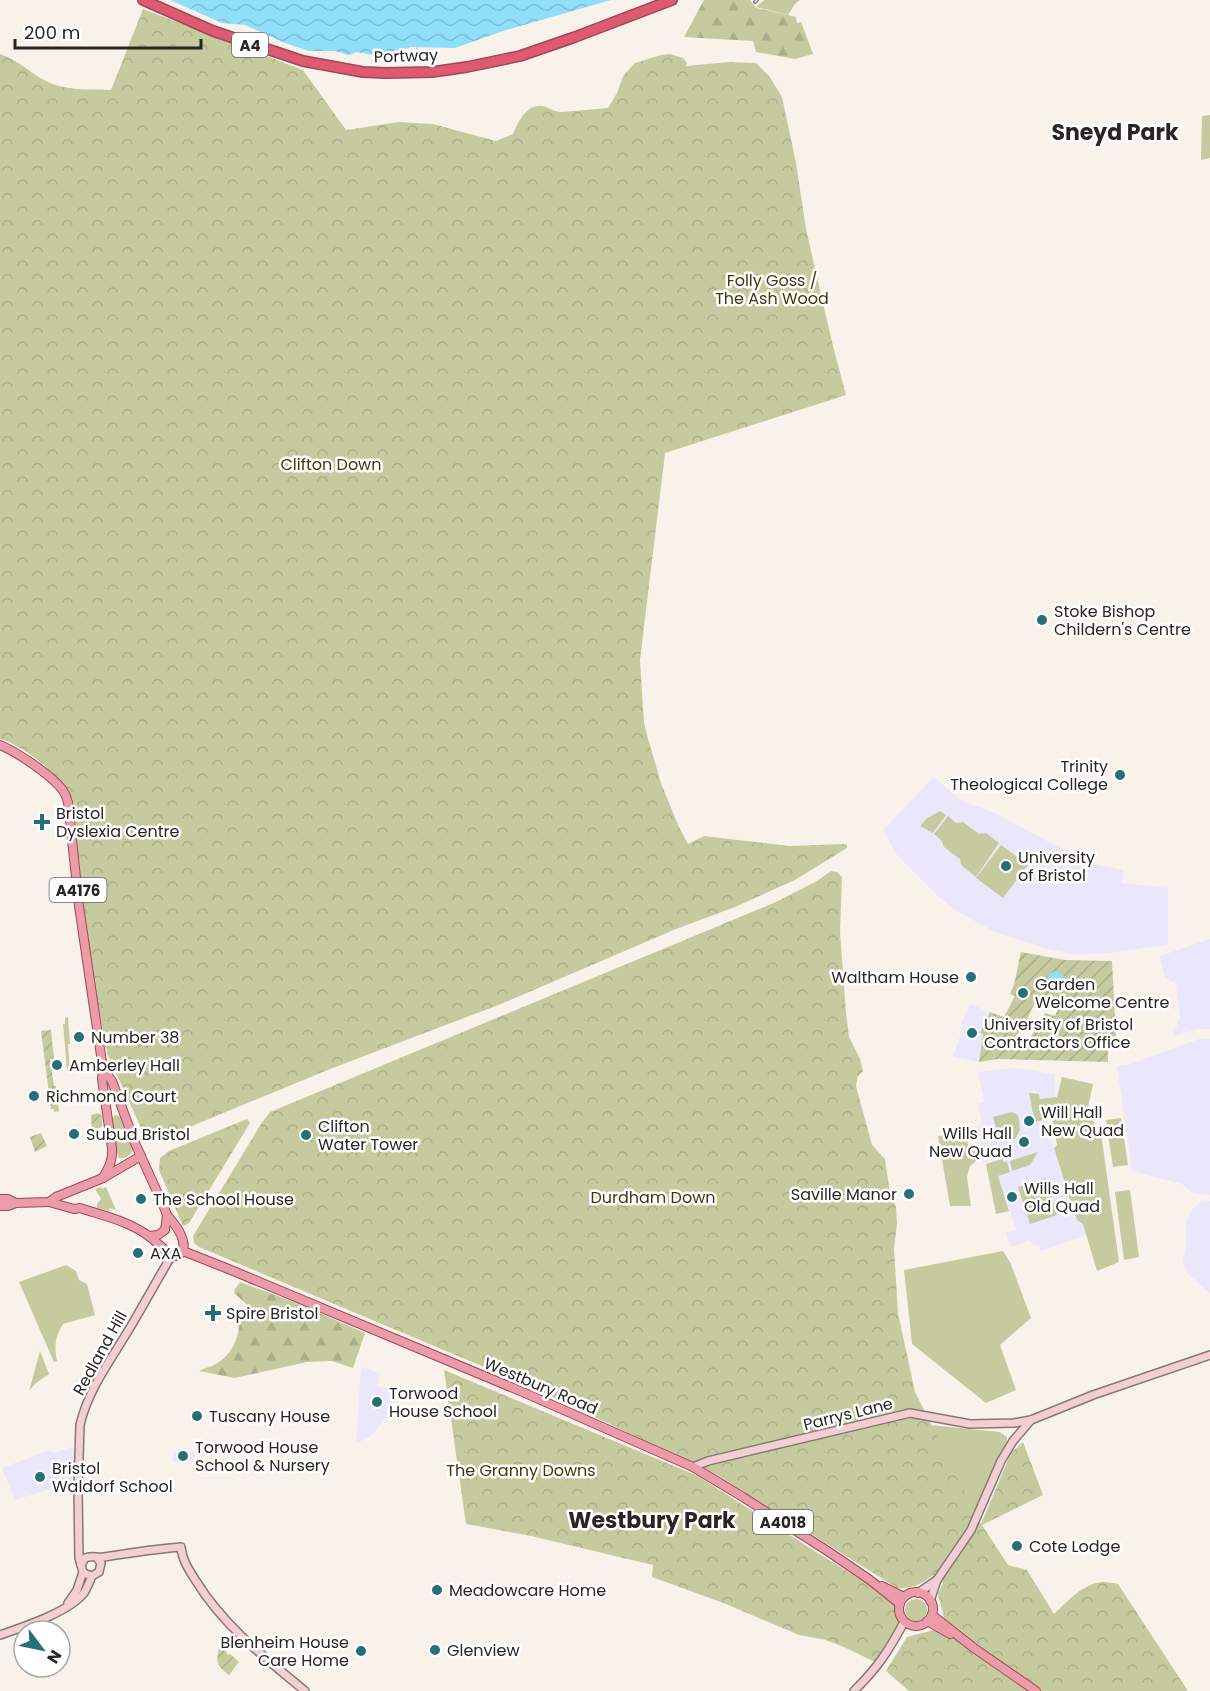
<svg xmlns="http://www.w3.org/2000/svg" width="1210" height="1691" font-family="Poppins,sans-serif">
  <defs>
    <pattern id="forest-firs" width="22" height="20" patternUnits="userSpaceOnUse" patternTransform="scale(1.5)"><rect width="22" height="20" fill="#c6cb9f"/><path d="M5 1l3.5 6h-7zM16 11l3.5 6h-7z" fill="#aaae89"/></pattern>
    <pattern id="park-crowns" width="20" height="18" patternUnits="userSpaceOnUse" patternTransform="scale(1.5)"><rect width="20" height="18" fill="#c6cb9f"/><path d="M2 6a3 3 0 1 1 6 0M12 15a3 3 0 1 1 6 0" fill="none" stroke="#aaae89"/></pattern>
    <pattern id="garden-furrows" width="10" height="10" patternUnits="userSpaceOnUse" patternTransform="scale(1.5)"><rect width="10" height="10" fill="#c6cb9f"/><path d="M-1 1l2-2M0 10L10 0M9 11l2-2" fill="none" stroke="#aaae89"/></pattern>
    <pattern id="water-waves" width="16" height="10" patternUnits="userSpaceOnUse" patternTransform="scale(1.5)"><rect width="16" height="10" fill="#8fdffa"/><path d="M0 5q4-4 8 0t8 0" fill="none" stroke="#7bbfd6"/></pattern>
  </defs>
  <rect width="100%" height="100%" fill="#f9f2ea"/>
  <!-- education -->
  <g fill="#eae6fc">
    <path d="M 934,777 L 962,801 L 995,813 L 1086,862 L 1123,870 L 1122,883 L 1168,888 L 1168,944 L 1111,953 L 1077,954 L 1051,950 L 995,932 L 955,910 L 938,896 L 897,855 L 883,830 Z"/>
    <path d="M 1210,939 L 1210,1029 L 1198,1029 L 1173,1036 L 1180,1017 L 1176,984 L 1165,978 L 1160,956 Z"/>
    <path d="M 970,1004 L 990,1012 L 981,1032 L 983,1034 L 979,1062 L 953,1057 L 962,1031 L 963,1026 L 961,1024 Z"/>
    <path d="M 1199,1039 L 1210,1039 L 1210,1195 L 1192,1192 L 1182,1184 L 1132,1171 L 1117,1066 L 1131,1064 Z"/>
    <path d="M 1015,1068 L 1054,1074 L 1055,1097 L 1040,1099 L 1039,1094 L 1030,1094 L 1035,1122 L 1047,1119 L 1053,1146 L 1074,1218 L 1083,1215 L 1089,1234 L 1041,1251 L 1038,1246 L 1032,1244 L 1030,1240 L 1011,1247 L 1006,1233 L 1016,1229 L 992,1160 L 984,1162 L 977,1126 L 982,1124 L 978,1104 L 984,1102 L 978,1072 Z"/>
    <path d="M 1202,1200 L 1210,1201 L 1210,1293 L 1188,1274 L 1183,1262 L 1186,1244 L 1186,1223 L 1191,1211 Z"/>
    <path d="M 361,1367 L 380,1373 L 378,1386 L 400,1394 L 392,1409 L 375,1432 L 366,1439 L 356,1443 Z"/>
    <path d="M 73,1447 L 74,1459 L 72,1487 L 58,1492 L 56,1487 L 15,1500 L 2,1468 L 45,1452 L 52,1451 L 53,1453 Z"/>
    <path d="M 173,1452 L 194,1452 L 194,1460 L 173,1462 Z"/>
  </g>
  <!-- grass -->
  <g fill="#c6cb9f">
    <path d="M 764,0 L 800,0 L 795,4 L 788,15 L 756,7 Z"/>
    <path d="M 1210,115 L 1210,158 L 1201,160 L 1202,116 Z"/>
    <path d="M 940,811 L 946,815 L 933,833 L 920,826 L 926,819 Z"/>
    <path d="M 948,816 L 956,823 L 963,822 L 979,834 L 986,833 L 999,843 L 976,877 L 961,865 L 960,859 L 944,847 L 942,841 L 934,834 Z"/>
    <path d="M 1001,845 L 1028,865 L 1003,898 L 976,878 Z"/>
    <path d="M 68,1017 L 70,1044 L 68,1044 L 70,1070 L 67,1070 L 63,1024 L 65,1024 L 65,1018 Z"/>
    <path d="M 1062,1077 L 1093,1084 L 1087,1112 L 1101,1133 L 1119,1262 L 1097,1271 L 1083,1224 L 1077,1220 L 1073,1210 L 1054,1148 L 1057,1145 L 1051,1114 L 1044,1115 L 1043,1120 L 1035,1122 L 1029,1093 L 1039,1094 L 1040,1099 L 1057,1097 Z"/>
    <path d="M 1012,1112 L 1018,1115 L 1020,1130 L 1015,1139 L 1004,1141 L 999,1139 L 993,1117 Z"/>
    <path d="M 115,1115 L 119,1116 L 121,1119 L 133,1150 C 131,1155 125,1159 119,1158 L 117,1153 L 112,1119 Z"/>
    <path d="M 1121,1118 L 1128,1165 L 1113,1167 L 1106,1120 Z"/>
    <path d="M 966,1132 L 969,1151 L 975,1151 L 976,1161 L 970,1166 L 967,1177 L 971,1206 L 950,1206 L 938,1136 Z"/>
    <path d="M 1038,1152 L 1030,1165 L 1012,1171 L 1010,1161 Z"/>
    <path d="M 1002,1159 L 1004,1162 L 1007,1162 L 1010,1172 L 998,1176 L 1009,1211 L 996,1214 L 986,1164 Z"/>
    <path d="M 1046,1178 L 1057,1215 L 1030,1224 L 1018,1187 Z"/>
    <path d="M 102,1187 L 102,1189 L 106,1187 L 116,1210 L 110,1208 L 109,1211 L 97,1208 L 97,1204 L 101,1199 L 95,1189 Z"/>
    <path d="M 1130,1190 L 1139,1257 L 1124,1260 L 1115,1192 Z"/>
    <path d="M 1003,1251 L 1010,1262 L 1031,1318 L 1000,1345 L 1016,1390 L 986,1403 L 912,1344 L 904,1270 Z"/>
    <path d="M 66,1265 L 76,1271 L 79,1280 L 87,1284 L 95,1315 L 63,1324 C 55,1337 54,1347 57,1361 L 54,1362 L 19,1282 Z"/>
    <path d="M 40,1351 L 49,1374 L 36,1383 L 29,1391 Z"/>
    <path d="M 930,1425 L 1000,1432 L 1007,1437 L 1007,1441 L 975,1510 L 971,1514 Z"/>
    <circle cx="916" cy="1610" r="11"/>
  </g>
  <!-- forest -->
  <g fill="url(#forest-firs)">
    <path d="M 704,0 L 750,0 L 756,8 L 796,17 L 797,23 L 801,22 L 813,54 L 795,59 L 756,52 L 753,41 L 684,37 Z"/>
    <path d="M 240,1282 L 294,1302 L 365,1333 L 353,1368 L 332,1361 L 307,1362 L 235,1378 L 199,1371 C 204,1368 211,1367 216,1364 C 231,1355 239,1340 239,1323 L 253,1310 L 234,1293 L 235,1289 Z"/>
  </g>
  <!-- park -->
  <g fill="url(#park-crowns)">
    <path d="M 143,9 L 303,70 L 346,130 L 399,122 L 433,124 L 496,141 L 513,134 C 518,122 527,103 543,106 C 550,108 554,112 562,112 L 608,108 L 617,93 L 623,76 L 635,63 L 661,55 L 670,54 L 683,58 L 687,63 L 686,66 L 729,62 L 756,63 L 769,76 L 782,97 L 796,163 L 806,229 L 832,342 L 846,395 L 665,453 L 640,660 L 644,723 L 647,735 L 661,783 L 678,825 L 688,844 L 704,836 L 789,846 L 846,844 L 847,846 L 847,848 L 795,880 L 735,907 L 676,929 L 501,1004 L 330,1069 L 163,1138 L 154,1136 L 154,1132 L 152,1131 L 145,1133 L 141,1128 L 107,1053 L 91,966 L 82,899 L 73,800 C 63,777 24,745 0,739 L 0,54 C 19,60 32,75 50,83 C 70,91 90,89 111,90 Z"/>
    <path d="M 831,871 L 837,872 L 842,877 L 840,932 L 846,1013 L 849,1037 L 860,1059 L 863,1071 L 858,1076 L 856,1086 L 872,1145 L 885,1159 L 889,1187 L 896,1207 L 897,1224 L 894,1249 L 898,1313 L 915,1392 L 981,1524 L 1011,1453 L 1023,1442 L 1043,1495 L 982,1525 L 1008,1565 L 1027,1570 L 1054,1614 C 1067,1602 1083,1583 1103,1582 C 1108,1582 1114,1583 1118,1584 L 1188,1691 L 909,1691 L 886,1671 L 907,1637 L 934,1630 L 944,1618 L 938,1594 L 943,1583 L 933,1575 C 924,1583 910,1590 897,1588 L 717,1475 L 536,1389 L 199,1247 L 194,1243 L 193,1236 L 261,1124 L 270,1112 L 776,902 L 817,881 Z"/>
    <path d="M 247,1119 L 250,1123 L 189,1223 L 184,1226 L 182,1224 L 159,1170 L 160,1158 L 169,1151 Z"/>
    <path d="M 444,1370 L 698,1476 L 824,1557 L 896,1601 L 902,1628 L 875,1662 L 846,1648 L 826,1640 L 799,1635 L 726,1604 L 652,1577 L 653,1565 L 531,1536 L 466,1524 Z"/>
  </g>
  <!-- garden -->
  <g fill="url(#garden-furrows)" fill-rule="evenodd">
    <path d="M 1021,952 L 1065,960 L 1112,961 L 1116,1036 C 1106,1042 1108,1051 1108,1062 L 998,1059 L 979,1062 L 983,1034 L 980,1033 L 990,1012 L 1004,1017 L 1015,996 L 1010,994 C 1017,980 1017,966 1021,952 ZM 1036,1000 L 1052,1007 L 1055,1006 L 1058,1009 L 1055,1016 L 1045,1013 L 1027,1044 L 1023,1043 L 1023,1041 L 1016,1039 L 1024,1021 L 1026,1022 Z"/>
    <path d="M 51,1030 L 54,1059 L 50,1059 L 54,1086 L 56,1086 L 59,1111 L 54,1112 L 54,1109 L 51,1109 L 41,1031 Z"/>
    <path d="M 98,1113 L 102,1116 L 102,1127 L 92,1131 L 91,1115 Z"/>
    <path d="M 41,1133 L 47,1146 L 35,1152 L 30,1137 Z"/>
    <path d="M 219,1648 L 224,1649 L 228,1655 L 230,1654 L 239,1662 L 229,1675 C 216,1665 216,1663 219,1648 Z"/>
  </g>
  <!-- water -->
  <g fill="url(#water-waves)">
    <path d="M 170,0 L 611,0 L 506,30 L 455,48 L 409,47 L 409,48 L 404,49 L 394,54 L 372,55 L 357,52 L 348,55 L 335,51 L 309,51 L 285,43 L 245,25 L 222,23 Z"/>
    <path d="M 1055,971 L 1063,975 L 1067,983 L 1063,988 L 1056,988 L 1047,981 L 1049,974 Z"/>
  </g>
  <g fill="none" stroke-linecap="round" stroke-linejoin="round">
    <!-- stream -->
    <path stroke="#8fdffa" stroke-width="1.5" d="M 408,53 L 416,53 L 417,48"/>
    <!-- secondary casing -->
    <g stroke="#817b74" stroke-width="10">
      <g id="secondary">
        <path d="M 693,1467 L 708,1461 L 910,1413 L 970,1424 L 1014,1423 L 1031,1420 L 1093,1395 L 1210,1355"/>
        <path d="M 97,1558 L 101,1563 L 99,1572 L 92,1576 L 86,1574 L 83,1572 L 79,1558 L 78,1489 L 80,1425 C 88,1390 110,1361 128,1331 C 143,1306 157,1280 172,1255"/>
        <path d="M 81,1565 L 85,1558 C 92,1555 96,1558 104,1557 C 129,1553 155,1549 181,1547 C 182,1560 189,1570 196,1581 C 223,1625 265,1658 305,1691"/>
        <path d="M 918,1593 L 937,1580"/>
        <path d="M 930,1601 L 937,1580 L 971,1530 L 1001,1461 L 1013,1441 L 1031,1420"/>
        <path d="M 68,1603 L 77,1590 L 83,1572"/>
        <path d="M 0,1635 C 23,1627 69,1612 84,1593 C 87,1588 90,1581 92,1576"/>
        <path d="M 854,1691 C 878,1667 888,1652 904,1622"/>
      </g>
    </g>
    <!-- primary casing -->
    <g stroke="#9f4755" stroke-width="10">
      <g id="primary">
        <path d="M 0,745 C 17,752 51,775 62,789 C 65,793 67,798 68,802 L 79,906 L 103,1069 L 102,1079 L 112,1148 C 113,1160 109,1167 103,1178"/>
        <path d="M 103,1069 L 112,1081 L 135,1143 L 164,1207 L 167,1215 L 165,1230 L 158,1235 L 149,1236"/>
        <path d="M 0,1199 L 8,1199 L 16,1203"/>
        <path d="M 49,1202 L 74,1209 L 80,1208 C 104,1216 129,1221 150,1237 C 158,1243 167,1254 177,1256 C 193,1247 176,1225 167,1215"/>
        <path d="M 0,1206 L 8,1206 L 16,1203 L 49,1202 L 56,1197 L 103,1178 L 141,1156"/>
        <path d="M 183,1251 L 231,1270 L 525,1393 L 693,1467 L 743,1497 L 829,1552 L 870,1580 L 900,1604"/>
        <path d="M 882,1586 L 904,1597"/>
        <circle cx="916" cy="1609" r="17"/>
        <path d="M 932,1615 L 974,1648 L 1036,1691"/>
        <path d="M 927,1621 L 950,1634"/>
      </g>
    </g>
    <!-- highway casing -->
    <g stroke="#9f4755" stroke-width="12">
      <path id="highway" d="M 143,0 L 213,31 L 303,61 L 363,72 L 386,73 L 432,72 L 467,67 L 520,56 L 575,37 L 672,0"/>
    </g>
    <!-- secondary -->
    <use href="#secondary" stroke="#f5ced4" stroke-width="7"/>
    <!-- primary -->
    <use href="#primary" stroke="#ec9ca9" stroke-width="8"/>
    <!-- highway -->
    <use href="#highway" stroke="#df5a70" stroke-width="9"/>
    <!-- rail casing -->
    <g stroke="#8a8580" stroke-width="4">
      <path id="rail" d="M 755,2 L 757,0"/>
    </g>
    <!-- rail -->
    <use href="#rail" stroke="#fff" stroke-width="1.5" stroke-dasharray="4.5" stroke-linecap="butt"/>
  </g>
  <!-- markers -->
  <g fill="#256f75" stroke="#fff" stroke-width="2">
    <circle cx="1042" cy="620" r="6"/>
    <circle cx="1120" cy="775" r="6"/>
    <path d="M39 813h6v6h6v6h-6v6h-6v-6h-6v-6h6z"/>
    <circle cx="1006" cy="866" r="6"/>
    <circle cx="971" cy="977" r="6"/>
    <circle cx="1023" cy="993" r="6"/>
    <circle cx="972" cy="1033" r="6"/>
    <circle cx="79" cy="1037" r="6"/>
    <circle cx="57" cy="1065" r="6"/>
    <circle cx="34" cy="1096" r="6"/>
    <circle cx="1029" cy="1121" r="6"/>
    <circle cx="74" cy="1134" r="6"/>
    <circle cx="306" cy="1135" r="6"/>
    <circle cx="1024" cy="1142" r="6"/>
    <circle cx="909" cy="1194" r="6"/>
    <circle cx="1012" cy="1197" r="6"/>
    <circle cx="141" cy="1199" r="6"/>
    <circle cx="138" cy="1253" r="6"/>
    <path d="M210 1304h6v6h6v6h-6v6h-6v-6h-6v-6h6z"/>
    <circle cx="377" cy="1402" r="6"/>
    <circle cx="197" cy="1416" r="6"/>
    <circle cx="183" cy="1456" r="6"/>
    <circle cx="40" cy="1477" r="6"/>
    <circle cx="1017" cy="1546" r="6"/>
    <circle cx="437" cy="1590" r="6"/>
    <circle cx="435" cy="1650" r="6"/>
    <circle cx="361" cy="1651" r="6"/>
  </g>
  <g text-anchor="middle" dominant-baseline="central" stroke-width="5" stroke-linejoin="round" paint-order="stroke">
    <!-- shield labels -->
    <g fill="#fff" stroke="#686664" stroke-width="1.5">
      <rect x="232" y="33" width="36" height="24" rx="4.5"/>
      <rect x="49.5" y="878" width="57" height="24" rx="4.5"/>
      <rect x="753" y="1510" width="60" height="24" rx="4.5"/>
    </g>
    <g font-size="15" font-weight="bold" fill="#282522">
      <text x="250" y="45">A4</text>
      <text x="78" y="890">A4176</text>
      <text x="783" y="1522">A4018</text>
    </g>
    <!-- street labels -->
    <g font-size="16" fill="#282522" stroke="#fff">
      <text transform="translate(406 56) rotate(-2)">Portway</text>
      <text transform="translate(100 1353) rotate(-61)">Redland Hill</text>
      <text transform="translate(541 1386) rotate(23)">Westbury Road</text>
      <text transform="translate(848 1414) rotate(-14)">Parrys Lane</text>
    </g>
    <!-- park labels -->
    <g font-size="16" fill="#3a3c08" stroke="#fff">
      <text x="772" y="280">Folly Goss /<tspan x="772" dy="18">The Ash Wood</tspan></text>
      <text x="331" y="464">Clifton Down</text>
      <text x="653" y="1197">Durdham Down</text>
      <text x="521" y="1470">The Granny Downs</text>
    </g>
    <!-- poi labels -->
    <g font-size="16" fill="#282522" stroke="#fff" text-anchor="start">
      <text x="1054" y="611">Stoke Bishop<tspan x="1054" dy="18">Childern's Centre</tspan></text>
      <text x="1108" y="766" text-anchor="end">Trinity<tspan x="1108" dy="18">Theological College</tspan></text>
      <text x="56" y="813">Bristol<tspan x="56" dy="18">Dyslexia Centre</tspan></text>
      <text x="1018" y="857">University<tspan x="1018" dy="18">of Bristol</tspan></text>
      <text x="959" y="977" text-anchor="end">Waltham House</text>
      <text x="1035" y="984">Garden<tspan x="1035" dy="18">Welcome Centre</tspan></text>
      <text x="984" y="1024">University of Bristol<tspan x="984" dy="18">Contractors Office</tspan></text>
      <text x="91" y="1037">Number 38</text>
      <text x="69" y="1065">Amberley Hall</text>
      <text x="46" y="1096">Richmond Court</text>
      <text x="1041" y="1112">Will Hall<tspan x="1041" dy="18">New Quad</tspan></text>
      <text x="318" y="1126">Clifton<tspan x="318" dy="18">Water Tower</tspan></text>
      <text x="1012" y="1133" text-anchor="end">Wills Hall<tspan x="1012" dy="18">New Quad</tspan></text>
      <text x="86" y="1134">Subud Bristol</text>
      <text x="1024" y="1188">Wills Hall<tspan x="1024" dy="18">Old Quad</tspan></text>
      <text x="897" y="1194" text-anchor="end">Saville Manor</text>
      <text x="153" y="1199">The School House</text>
      <text x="150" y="1253">AXA</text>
      <text x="226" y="1313">Spire Bristol</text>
      <text x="389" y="1393">Torwood<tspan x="389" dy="18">House School</tspan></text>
      <text x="209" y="1416">Tuscany House</text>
      <text x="195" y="1447">Torwood House<tspan x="195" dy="18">School &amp; Nursery</tspan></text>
      <text x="52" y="1468">Bristol<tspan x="52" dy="18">Waldorf School</tspan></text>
      <text x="1029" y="1546">Cote Lodge</text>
      <text x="449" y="1590">Meadowcare Home</text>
      <text x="349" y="1642" text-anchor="end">Blenheim House<tspan x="349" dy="18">Care Home</tspan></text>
      <text x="447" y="1650">Glenview</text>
    </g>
    <!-- district labels -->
    <g font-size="22" font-weight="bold" fill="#282522" stroke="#fff">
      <text x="1115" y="132">Sneyd Park</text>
      <text x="652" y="1520">Westbury Park</text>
    </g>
  </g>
  <!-- north arrow -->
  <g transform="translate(42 1649) rotate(122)"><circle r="28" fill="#ffffff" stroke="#a9a8a7" stroke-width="1.5"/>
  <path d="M0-4.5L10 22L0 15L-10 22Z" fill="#256f75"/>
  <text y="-9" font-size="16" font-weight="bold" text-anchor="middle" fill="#282522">N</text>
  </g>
  <!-- scale -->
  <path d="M15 39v9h186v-9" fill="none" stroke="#282522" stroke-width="3"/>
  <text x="24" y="39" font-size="18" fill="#282522" stroke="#ffffff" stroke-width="4.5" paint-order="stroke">200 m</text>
</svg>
